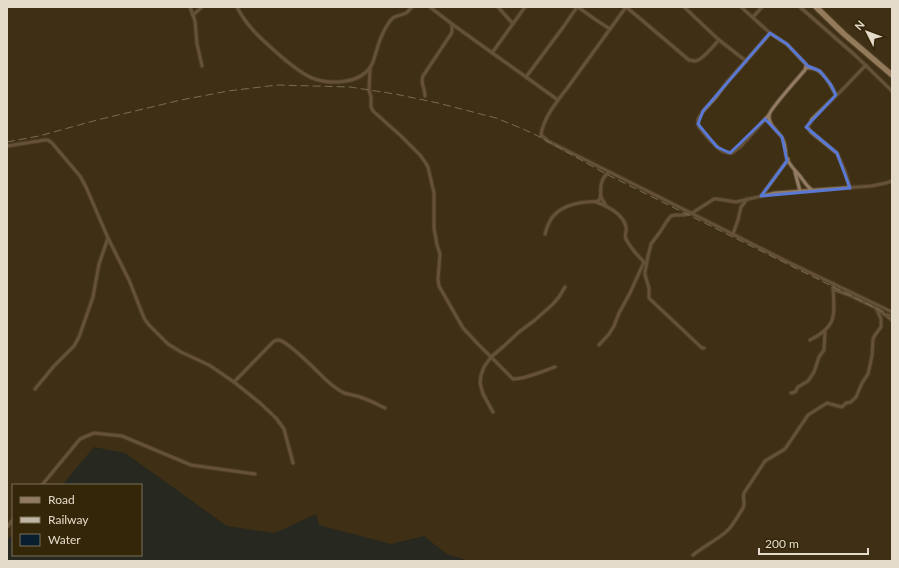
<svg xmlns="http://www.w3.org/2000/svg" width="899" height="568" font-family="Lato,sans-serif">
  <rect width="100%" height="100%" fill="#3f3014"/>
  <!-- water -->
  <path fill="#091f2f" d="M 94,447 L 125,453 L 227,526 L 275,533 L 316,514 L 319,525 L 391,544 L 424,536 L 447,554 L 470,561 L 7,561 L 7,539 L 13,535 L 13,555 L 141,555 L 141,485 L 62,485 Z"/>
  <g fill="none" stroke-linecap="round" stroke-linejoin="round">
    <!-- minor casing -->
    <g stroke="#594b31" stroke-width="5">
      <g id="minor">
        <path d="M 190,7 L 195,21 L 197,44 L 202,66"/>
        <path d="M 237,7 C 248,29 266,43 284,59 C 293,66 302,74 312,78 C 327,84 352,84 365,73 C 373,67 374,58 377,49 C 379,42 384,30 388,24 C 393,15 397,17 406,13 C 408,12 410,9 412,7"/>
        <path d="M 430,7 L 452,24 L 558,100"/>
        <path d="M 498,7 L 513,24"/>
        <path d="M 578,7 L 596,20 L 610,29"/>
        <path d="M 626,7 L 568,87 C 558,100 543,118 541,135 L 548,141 L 788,262 L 892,312"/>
        <path d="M 626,7 L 637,16 L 689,60 C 691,60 693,61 695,61 C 702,61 714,45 719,40"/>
        <path d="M 684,7 L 719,40 L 746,61"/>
        <path d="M 741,7 L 770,33 L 787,44 L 806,64 L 806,66 L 805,70 C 799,77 770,109 769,115 C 768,125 778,131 782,138 C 786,145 785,150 786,156 C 788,164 795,170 800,176 C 804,181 806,186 812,190"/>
        <path d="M 800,7 L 856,56 L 892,91"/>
        <path d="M 193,15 L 202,7"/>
        <path d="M 753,17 L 762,7"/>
        <path d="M 492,53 L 525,7"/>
        <path d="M 370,68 L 369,90 L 371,97 L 371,107 L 373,111 L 401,136 L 420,155 L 425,162 L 428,167 L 434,193 L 434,228 L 437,245 L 440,254 L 438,279 L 439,286 L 463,328 L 477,343 L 513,379 C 526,379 543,371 555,367"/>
        <path d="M 806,68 C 822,66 830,83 836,95"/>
        <path d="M 526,77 L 564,26 L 577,7"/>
        <path d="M 425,96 C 425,88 420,83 423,76 L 451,34 L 452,32 L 452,24"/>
        <path d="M 769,115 L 741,146 L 732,153 L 728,153 L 722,151 L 717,147 L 708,138 L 699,127 L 698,124 L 698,119 L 703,111 L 715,98 L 727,82 L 770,33"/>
        <path d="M 7,146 L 45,140 L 48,140 L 52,143 L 80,176 L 86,187 L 108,238 L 129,280 L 144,318 L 149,325 L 168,344 L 181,352 L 209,365 L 234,382 L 260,403 L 276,418 L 284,429 L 293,463"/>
        <path d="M 795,172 L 800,191"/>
        <path d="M 850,188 L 845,171 L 837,153 L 811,132 L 808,127 L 812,119 L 841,91 L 866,65"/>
        <path d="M 761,196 L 788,159"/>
        <path d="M 601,197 L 606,206"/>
        <path d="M 596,202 C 607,206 623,213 626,227 C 627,231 624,235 626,239 C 630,247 638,256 645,263"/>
        <path d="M 545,234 C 549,219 554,212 568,206 C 575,204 580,202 587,202 C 590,201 596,203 599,200 C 602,197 600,190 601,185 C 602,180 605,175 609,172"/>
        <path d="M 733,234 L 738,220 L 741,207 L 747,199"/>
        <path d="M 833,289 L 849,295 L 876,308 L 892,320"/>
        <path d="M 810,340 C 841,325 833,311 833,283"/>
        <path d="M 599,345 L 609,334 L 614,326 L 619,313 L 630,293 L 644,262"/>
        <path d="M 704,348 L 702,348 L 651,300 L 649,298 L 649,288 L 645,275 L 645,272 L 648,256 L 651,244 L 660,232 L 667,221 L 671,216 L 675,215 L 684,215 L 692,213 L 714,199 L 717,199 L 736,202 L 775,193 L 871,186 L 886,183 L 892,181"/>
        <path d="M 234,382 L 273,342 C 276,340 275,340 279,340 C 288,342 314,368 322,376 C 328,382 336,389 344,393 C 351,395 359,396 365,399 C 372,401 378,405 385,408"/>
        <path d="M 35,389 L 54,366 L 74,346 L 79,337 L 93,297 L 99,264 L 108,238"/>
        <path d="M 791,393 L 795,392 L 798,387 L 808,381 L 814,372 L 819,357 L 824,350 L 825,331"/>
        <path d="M 493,412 L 483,394 L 480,383 L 481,375 L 484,367 L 491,357 L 504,346 L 519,332 L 535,320 L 553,304 L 559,297 L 565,287"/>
        <path d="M 42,485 L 80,439 L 94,433 L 122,436 L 191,465 L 255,474"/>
        <path d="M 7,527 L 13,520"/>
        <path d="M 693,555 C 704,546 717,540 727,531 C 731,528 740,513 743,508 C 746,504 742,499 744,493 L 765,461 L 785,449 L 808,415 L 827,403 L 842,407 L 846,403 L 851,402 L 856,397 L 862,383 L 868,374 L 872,356 L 873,339 L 875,335 L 881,327 L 881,319 L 876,308"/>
      </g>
    </g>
    <!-- trunk casing -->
    <g stroke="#594b31" stroke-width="8">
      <path id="trunk" d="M 816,7 L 844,34 L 892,75"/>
    </g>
    <!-- minor -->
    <use href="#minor" stroke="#937b63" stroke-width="3"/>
    <!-- trunk -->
    <use href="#trunk" stroke="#f8d4b0" stroke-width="5.5"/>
    <!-- rail -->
    <path stroke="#c0b6a4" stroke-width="1" stroke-dasharray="8 4" stroke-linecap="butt" d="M 7,142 L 39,136 L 97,120 L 181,100 L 228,91 L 277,85 L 350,87 L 395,94 L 438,103 L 496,118 L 523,129 L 540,137 L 606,174 L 892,316"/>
  </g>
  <!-- marked area -->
  <path d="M0 0H899V568H0ZM 770,33 L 787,44 L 808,66 L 820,71 L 831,85 L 836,95 L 806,127 L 837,153 L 850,188 L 761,196 L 787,161 L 782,137 L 765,119 L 730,153 L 717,147 L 698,124 L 703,111 Z" fill="#3f3014" fill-opacity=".55" fill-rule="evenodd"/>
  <path fill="none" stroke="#5978d4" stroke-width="3" stroke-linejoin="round" d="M 770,33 L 787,44 L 808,66 L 820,71 L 831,85 L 836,95 L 806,127 L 837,153 L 850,188 L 761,196 L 787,161 L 782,137 L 765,119 L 730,153 L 717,147 L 698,124 L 703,111 Z"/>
  <!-- border -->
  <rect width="899" height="568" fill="none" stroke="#e4dbcb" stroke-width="16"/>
  <!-- legend -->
  <rect x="12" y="484" width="130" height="72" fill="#342609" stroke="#7a6e57"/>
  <rect x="20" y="497" width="20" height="6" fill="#937b63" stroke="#7a6e57"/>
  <text x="48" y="504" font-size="12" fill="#e4dbcb">Road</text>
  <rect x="20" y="517" width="20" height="6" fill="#c0b6a4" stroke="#7a6e57"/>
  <text x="48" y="524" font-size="12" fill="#e4dbcb">Railway</text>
  <rect x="20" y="534" width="20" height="12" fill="#091f2f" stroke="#7a6e57"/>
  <text x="48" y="544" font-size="12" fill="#e4dbcb">Water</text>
  <!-- north arrow -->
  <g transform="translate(867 32) rotate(312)" stroke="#342609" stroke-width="3" paint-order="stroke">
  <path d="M0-3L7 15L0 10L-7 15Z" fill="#e4dbcb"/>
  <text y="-6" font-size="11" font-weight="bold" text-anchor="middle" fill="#e4dbcb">N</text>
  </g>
  <!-- scale -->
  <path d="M759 548v6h109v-6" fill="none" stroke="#e4dbcb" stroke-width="2"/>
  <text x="765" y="548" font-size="12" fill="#e4dbcb" stroke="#342609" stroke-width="3" paint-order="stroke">200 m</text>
</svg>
